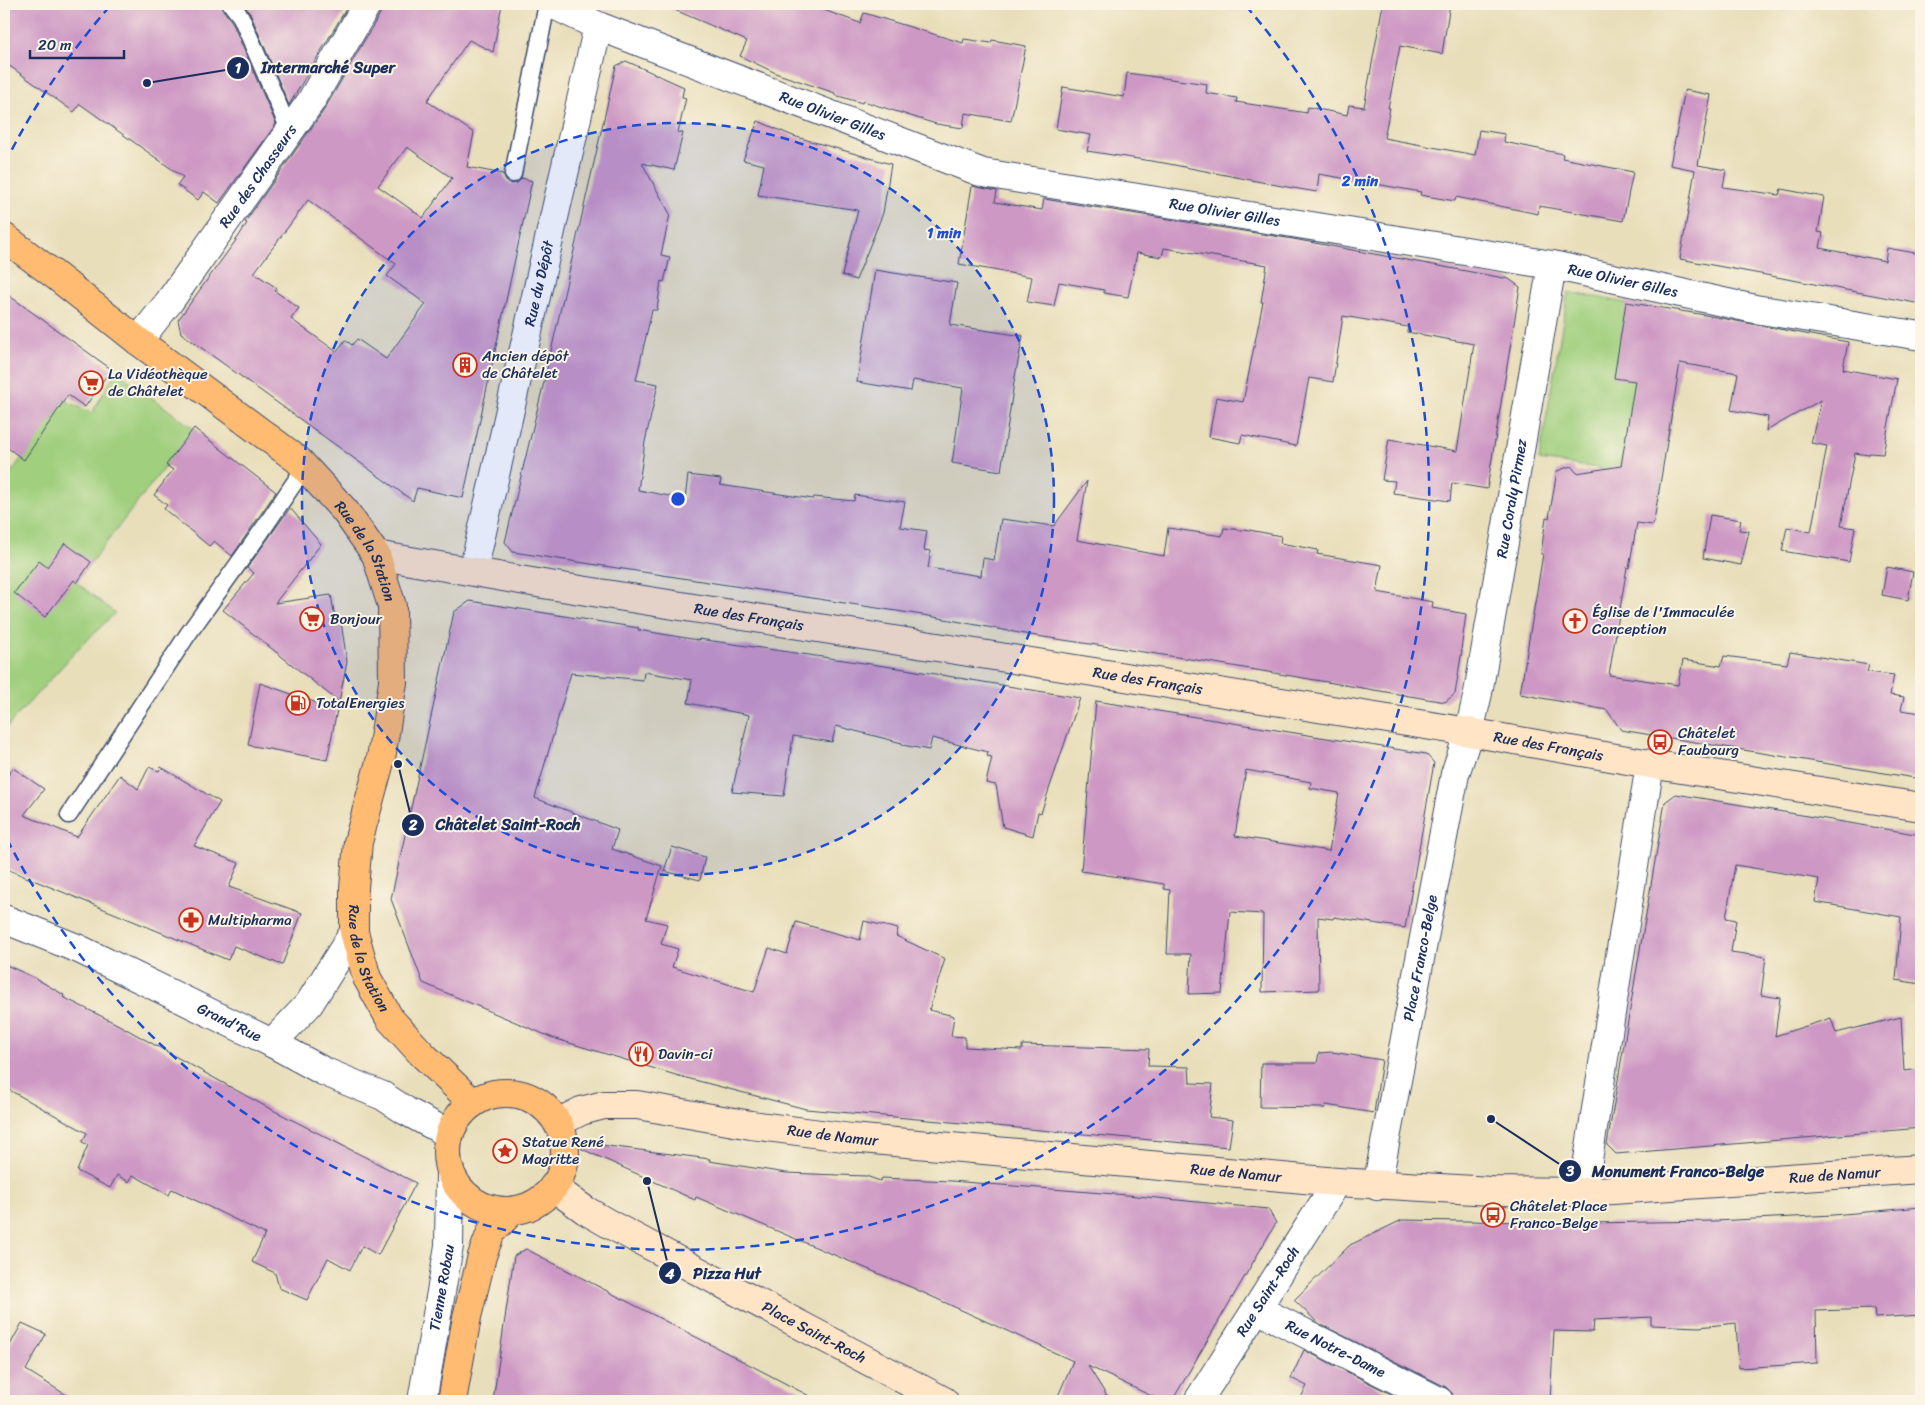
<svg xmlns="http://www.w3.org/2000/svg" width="1925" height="1405" font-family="Sriracha,sans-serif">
  <rect width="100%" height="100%" fill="#fcf5e5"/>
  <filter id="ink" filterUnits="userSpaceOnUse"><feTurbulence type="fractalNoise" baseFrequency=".02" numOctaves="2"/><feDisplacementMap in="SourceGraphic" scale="10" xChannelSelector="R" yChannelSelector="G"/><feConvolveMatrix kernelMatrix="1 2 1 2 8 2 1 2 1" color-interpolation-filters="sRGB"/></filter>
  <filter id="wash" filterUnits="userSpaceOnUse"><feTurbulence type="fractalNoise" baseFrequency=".0096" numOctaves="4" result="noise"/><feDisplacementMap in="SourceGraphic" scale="20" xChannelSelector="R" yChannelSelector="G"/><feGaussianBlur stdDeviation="1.12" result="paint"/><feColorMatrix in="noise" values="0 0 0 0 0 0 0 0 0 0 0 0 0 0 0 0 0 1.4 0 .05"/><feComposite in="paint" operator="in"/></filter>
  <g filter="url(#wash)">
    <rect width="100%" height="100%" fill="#e8deba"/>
    <!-- green -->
    <g fill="#a0cf7e" stroke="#5e7f6e">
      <path d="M 1568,292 L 1687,314 L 1659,497 L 1625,491 L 1619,471 L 1539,460 Z"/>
      <path d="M 116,371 L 194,429 L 76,582 L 115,613 L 78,649 L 4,730 L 4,482 L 64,400 L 92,413 Z"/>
    </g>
    <g id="blocks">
      <!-- building -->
      <g fill="#cd98c4" fill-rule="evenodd">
        <path d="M 4,4 L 221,4 L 223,10 L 232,22 L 276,124 L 219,203 L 204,192 L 198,200 L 177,185 L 183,177 L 80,104 L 74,112 L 4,62 Z"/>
        <path d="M 243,4 L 349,4 L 289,105 L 250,13 Z"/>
        <path d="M 383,4 L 502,4 L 493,52 L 469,40 L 427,101 L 474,133 L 467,167 L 503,174 L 506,181 L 511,184 L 517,183 L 522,178 L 532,181 L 463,498 L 417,488 L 413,501 L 181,333 L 178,320 L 239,236 L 247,223 L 245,222 L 324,110 L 381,12 ZM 407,147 L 452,178 L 423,218 L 378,186 ZM 308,200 L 396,264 L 387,276 L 426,304 L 386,359 L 357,339 L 352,345 L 345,340 L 337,352 L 291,319 L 299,308 L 275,291 L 277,288 L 254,273 Z"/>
        <path d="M 661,4 L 807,4 L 860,23 L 864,13 L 963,43 L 964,39 L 991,43 L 992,40 L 1026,46 L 1011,121 L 965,113 L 963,128 L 936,124 L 863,101 L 862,103 L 835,95 L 835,93 L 778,74 L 740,56 L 747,41 Z"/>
        <path d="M 1383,4 L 1450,4 L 1442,54 L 1400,46 L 1388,108 L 1390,108 L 1384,138 L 1475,155 L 1479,130 L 1505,134 L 1504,142 L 1563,154 L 1562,158 L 1633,172 L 1623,221 L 1539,206 L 1538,214 L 1456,197 L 1455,201 L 1420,195 L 1421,192 L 1319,174 L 1317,192 L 1287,187 L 1164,163 L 1087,151 L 1091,135 L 1056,129 L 1063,87 L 1124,97 L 1127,73 L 1207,84 L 1206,93 L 1237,98 L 1236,102 L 1307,113 L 1308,107 L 1347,115 L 1349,105 L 1364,107 Z"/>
        <path d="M 626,61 L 684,87 L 682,97 L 686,98 L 678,132 L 683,133 L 674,170 L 642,163 L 670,214 L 661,255 L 670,257 L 664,282 L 661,281 L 657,310 L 652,310 L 636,380 L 658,384 L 645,442 L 638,490 L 685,499 L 688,475 L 721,479 L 720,485 L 813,499 L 814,497 L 854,501 L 855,495 L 905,502 L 900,527 L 927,531 L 924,550 L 931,551 L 928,568 L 981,576 L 983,558 L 994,560 L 1001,519 L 1054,526 L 1087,481 L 1077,540 L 1164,556 L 1168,528 L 1222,536 L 1224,528 L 1243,530 L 1244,529 L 1281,536 L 1280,543 L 1318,550 L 1317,554 L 1382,565 L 1377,592 L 1433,602 L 1432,608 L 1466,614 L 1461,650 L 1462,650 L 1455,694 L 1445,702 L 1203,661 L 1030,635 L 929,616 L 513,552 L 505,542 L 544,382 L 616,66 Z"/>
        <path d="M 1685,90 L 1711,95 L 1698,165 L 1726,170 L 1723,187 L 1779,195 L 1781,189 L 1824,197 L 1818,232 L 1823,233 L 1820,248 L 1885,261 L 1887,248 L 1921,254 L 1921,304 L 1680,259 L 1695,170 L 1670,165 Z"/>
        <path d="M 758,121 L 793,136 L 891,164 L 883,213 L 856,280 L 842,275 L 858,210 L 758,195 L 764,165 L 743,160 Z"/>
        <path d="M 972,186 L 997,191 L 995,202 L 1042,210 L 1044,199 L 1293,239 L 1509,279 L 1520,287 L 1487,489 L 1452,483 L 1450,501 L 1393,493 L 1395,481 L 1382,480 L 1389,439 L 1457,451 L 1474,344 L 1407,332 L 1408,327 L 1343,316 L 1333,382 L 1309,378 L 1296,446 L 1242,435 L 1240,443 L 1209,437 L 1216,397 L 1243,402 L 1263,302 L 1261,302 L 1267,265 L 1164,248 L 1162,257 L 1137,253 L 1128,297 L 1104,293 L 1104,290 L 1059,282 L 1054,306 L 1027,302 L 1032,277 L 959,264 Z"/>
        <path d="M 875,270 L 957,283 L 950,325 L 1023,336 L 1014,382 L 1001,471 L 952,463 L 963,388 L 913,380 L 911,391 L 857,382 Z"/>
        <path d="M 4,292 L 111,369 L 85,407 L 68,395 L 24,460 L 4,445 Z"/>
        <path d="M 1626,302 L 1705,315 L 1848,342 L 1843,369 L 1897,379 L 1883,454 L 1869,453 L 1869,455 L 1855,453 L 1841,526 L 1855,528 L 1849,562 L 1782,551 L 1787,527 L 1811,532 L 1827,446 L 1811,443 L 1821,400 L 1766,431 L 1768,417 L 1731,410 L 1738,373 L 1680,363 L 1654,521 L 1653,525 L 1637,523 L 1629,568 L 1627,567 L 1609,675 L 1678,685 L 1683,660 L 1721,666 L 1724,656 L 1787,664 L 1790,652 L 1869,665 L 1867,672 L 1894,675 L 1890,695 L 1904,697 L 1901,710 L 1921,713 L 1921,779 L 1621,730 L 1607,710 L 1520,694 L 1543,554 L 1541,554 L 1546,517 L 1549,518 L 1557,471 L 1571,466 L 1577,473 L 1621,466 L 1635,381 L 1614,378 Z"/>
        <path d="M 194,428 L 276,492 L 232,556 L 214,541 L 209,546 L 164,509 L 167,505 L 154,495 L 173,470 L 166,465 Z"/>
        <path d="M 290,508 L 321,544 L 275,603 L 331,595 L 336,623 L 341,622 L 347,662 L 339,702 L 223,610 L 254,573 L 247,568 Z"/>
        <path d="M 1710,515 L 1741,520 L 1739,530 L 1749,531 L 1741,565 L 1703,558 Z"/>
        <path d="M 65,543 L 91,562 L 77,583 L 74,580 L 45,617 L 14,593 L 39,561 L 47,567 Z"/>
        <path d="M 1887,567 L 1913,572 L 1908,600 L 1882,595 Z"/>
        <path d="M 470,601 L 639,628 L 638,630 L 698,640 L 699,639 L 905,669 L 1080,698 L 1041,813 L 1038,812 L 1033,836 L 1003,827 L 996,785 L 986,783 L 992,757 L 987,756 L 988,752 L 932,738 L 929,750 L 902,745 L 902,743 L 836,726 L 832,742 L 793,736 L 784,796 L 732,792 L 749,715 L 688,703 L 692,680 L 644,672 L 643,680 L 571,673 L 535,798 L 618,830 L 612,849 L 662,866 L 646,919 L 667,924 L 661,944 L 678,949 L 672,967 L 754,992 L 769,948 L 787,954 L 796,922 L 860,940 L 864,921 L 898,929 L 896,936 L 945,959 L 929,1010 L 954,1016 L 951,1036 L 965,1037 L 965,1047 L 1022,1050 L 1022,1045 L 1149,1049 L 1148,1066 L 1189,1067 L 1190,1083 L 1213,1084 L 1209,1117 L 1233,1120 L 1229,1147 L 806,1109 L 679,1076 L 553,1038 L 423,983 L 391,899 L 454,612 Z"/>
        <path d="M 260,683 L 337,710 L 327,760 L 248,745 Z"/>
        <path d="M 1096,701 L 1426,754 L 1434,763 L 1405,928 L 1334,917 L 1333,919 L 1318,917 L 1319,990 L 1262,992 L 1263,914 L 1230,912 L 1222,993 L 1189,994 L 1191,954 L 1167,954 L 1170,890 L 1164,889 L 1164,884 L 1081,871 ZM 1246,770 L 1311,782 L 1310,788 L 1339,793 L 1329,851 L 1235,836 Z"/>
        <path d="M 149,767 L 159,771 L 161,767 L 220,802 L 194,846 L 239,863 L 229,887 L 302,913 L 282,965 L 234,946 L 228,960 L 4,868 L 4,781 L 13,768 L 44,789 L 24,815 L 77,837 L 120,775 L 138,789 Z"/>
        <path d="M 1676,794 L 1921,835 L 1921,984 L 1896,980 L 1901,917 L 1815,902 L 1819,879 L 1735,865 L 1726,918 L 1736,920 L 1731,952 L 1766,957 L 1761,995 L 1780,998 L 1775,1036 L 1831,1018 L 1836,1033 L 1901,1017 L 1904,1071 L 1921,1069 L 1921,1128 L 1616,1154 L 1607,1145 L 1665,802 Z"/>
        <path d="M 672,847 L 705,857 L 700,880 L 664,871 Z"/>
        <path d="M 4,964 L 35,978 L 64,995 L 63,997 L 117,1024 L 261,1104 L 416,1183 L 378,1255 L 362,1246 L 350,1270 L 328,1258 L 307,1300 L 279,1288 L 275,1273 L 252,1262 L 265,1234 L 172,1189 L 169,1195 L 133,1175 L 129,1182 L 117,1175 L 110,1188 L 77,1171 L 88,1145 L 82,1142 L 87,1133 L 4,1087 Z"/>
        <path d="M 1332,1052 L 1382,1060 L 1374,1113 L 1326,1105 L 1325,1108 L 1260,1107 L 1261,1063 L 1317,1063 L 1319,1053 Z"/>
        <path d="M 584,1143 L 710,1159 L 709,1161 L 786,1173 L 866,1176 L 880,1181 L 882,1178 L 951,1181 L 1127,1195 L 1268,1209 L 1276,1223 L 1172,1401 L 1162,1401 L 1088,1366 L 1110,1401 L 1056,1401 L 1073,1361 L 913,1288 L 696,1197 L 695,1200 L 582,1149 Z"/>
        <path d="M 1921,1207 L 1921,1315 L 1875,1318 L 1874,1309 L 1816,1311 L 1817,1363 L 1739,1368 L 1736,1323 L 1699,1327 L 1651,1325 L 1651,1317 L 1594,1320 L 1593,1332 L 1554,1331 L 1550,1401 L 1454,1401 L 1452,1393 L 1446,1387 L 1318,1323 L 1294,1300 L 1350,1245 L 1402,1220 L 1588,1223 L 1715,1221 L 1833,1215 Z"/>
        <path d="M 526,1249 L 752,1366 L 819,1401 L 493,1401 L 514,1256 Z"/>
        <path d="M 22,1323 L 46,1334 L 26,1370 L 76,1401 L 4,1401 L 4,1356 Z"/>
        <path d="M 1304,1350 L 1405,1401 L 1299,1401 L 1307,1386 L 1291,1378 Z"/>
      </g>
    </g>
  </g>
  <g filter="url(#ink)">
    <use href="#blocks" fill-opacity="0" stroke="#3a496c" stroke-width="1"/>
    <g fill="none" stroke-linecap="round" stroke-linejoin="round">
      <!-- lane casing -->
      <g stroke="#3a496c" stroke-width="19">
        <g id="lane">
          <path d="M 231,4 L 241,17 L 290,132"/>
          <path d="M 513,174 L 547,4"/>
          <path d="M 69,815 L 188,634 L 261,532 L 305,467"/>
        </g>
      </g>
      <!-- street casing -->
      <g stroke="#3a496c" stroke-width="30">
        <g id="street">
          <path id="s1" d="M 552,4 L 598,26 L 983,173 L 1552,265 L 1755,309 L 1921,336"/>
          <path id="s2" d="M 138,341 L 169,302 L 311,101 L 367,4"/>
          <path id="s3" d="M 473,571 L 598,26"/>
          <path id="s4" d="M 4,919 L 79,949 L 272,1043 L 323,1071 L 383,1096 L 406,1111 L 449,1134"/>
          <path d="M 272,1043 L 309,1004 L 354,932"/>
          <path id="s5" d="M 1377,1186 L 1455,774 L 1469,732 L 1478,693 L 1552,265"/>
          <path d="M 1583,1192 L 1650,764"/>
          <path id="s6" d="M 1257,1309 L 1439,1401"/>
          <path id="s7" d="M 422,1401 L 449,1246 L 450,1172"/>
          <path id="s8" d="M 1198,1401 L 1337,1182"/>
        </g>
      </g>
      <!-- secondary casing -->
      <g stroke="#3a496c" stroke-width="30">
        <g id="secondary">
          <path id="s9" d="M 376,555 L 543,584 L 1469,732 L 1650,764 L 1921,807"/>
          <path id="s10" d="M 558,1123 L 581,1111 L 604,1105 L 637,1105 L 751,1125 L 851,1138 L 1337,1182 L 1491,1191 L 1583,1192 L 1921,1169"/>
          <path id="s11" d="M 553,1187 L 585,1210 L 611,1225 L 944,1401"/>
        </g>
      </g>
      <!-- primary casing -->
      <g stroke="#3a496c" stroke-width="30">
        <g id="primary">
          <path id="s12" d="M 4,237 L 56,276 L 138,341 L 298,460 L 345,511 L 376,555 L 392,606 L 393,682 L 381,758 L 358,842 L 354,888 L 354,932 L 367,978 L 390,1019 L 422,1054 L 473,1103"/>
          <circle cx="506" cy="1152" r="59"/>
          <path d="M 452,1401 L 467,1317 L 482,1256 L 491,1232 L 511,1212"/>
        </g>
      </g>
      <!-- lane -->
      <use href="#lane" stroke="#fff" stroke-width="16"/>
      <!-- street -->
      <use href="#street" stroke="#fff" stroke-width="28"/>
      <!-- secondary -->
      <use href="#secondary" stroke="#ffe4c6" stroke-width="28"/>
      <!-- primary -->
      <use href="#primary" stroke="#ffbb71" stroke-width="28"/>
    </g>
  </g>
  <!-- distance rings -->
  <circle cx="678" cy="499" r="376" fill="#1d4ed8" fill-opacity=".12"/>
  <g fill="none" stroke="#1d4ed8" stroke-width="2.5" stroke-dasharray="9 6">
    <circle cx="678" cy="499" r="376"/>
    <path d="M5 163A752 752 0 0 1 110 6M1246 6A752 752 0 1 1 5 835"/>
  </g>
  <!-- icons -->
  <defs>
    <g id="building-ring" transform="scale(1.25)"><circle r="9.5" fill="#fcf5e5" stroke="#c8321e" stroke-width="1.5"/><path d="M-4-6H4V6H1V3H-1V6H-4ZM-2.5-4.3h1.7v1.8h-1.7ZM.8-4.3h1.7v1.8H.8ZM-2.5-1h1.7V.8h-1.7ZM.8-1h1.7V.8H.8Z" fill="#c8321e"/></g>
    <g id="supermarket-ring" transform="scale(1.25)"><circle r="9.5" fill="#fcf5e5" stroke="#c8321e" stroke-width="1.5"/><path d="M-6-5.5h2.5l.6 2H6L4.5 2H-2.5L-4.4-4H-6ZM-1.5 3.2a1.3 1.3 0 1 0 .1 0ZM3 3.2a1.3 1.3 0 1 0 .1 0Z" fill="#c8321e"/></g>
    <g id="church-ring" transform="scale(1.25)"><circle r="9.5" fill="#fcf5e5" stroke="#c8321e" stroke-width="1.5"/><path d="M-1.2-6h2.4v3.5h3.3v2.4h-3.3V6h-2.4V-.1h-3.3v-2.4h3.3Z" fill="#c8321e"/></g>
    <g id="fuel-ring" transform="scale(1.25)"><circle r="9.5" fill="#fcf5e5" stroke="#c8321e" stroke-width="1.5"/><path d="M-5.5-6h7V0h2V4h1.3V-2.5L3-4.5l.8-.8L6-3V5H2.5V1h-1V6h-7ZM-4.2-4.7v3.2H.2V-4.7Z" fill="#c8321e"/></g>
    <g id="bus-ring" transform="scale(1.25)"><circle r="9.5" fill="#fcf5e5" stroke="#c8321e" stroke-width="1.5"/><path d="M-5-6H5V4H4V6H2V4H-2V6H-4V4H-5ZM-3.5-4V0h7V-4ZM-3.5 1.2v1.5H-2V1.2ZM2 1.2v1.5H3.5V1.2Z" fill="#c8321e"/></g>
    <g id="pharmacy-ring" transform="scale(1.25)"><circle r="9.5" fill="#fcf5e5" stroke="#c8321e" stroke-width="1.5"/><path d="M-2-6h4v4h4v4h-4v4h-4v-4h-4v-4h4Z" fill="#c8321e"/></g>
    <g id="restaurant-ring" transform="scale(1.25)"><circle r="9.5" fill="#fcf5e5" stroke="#c8321e" stroke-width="1.5"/><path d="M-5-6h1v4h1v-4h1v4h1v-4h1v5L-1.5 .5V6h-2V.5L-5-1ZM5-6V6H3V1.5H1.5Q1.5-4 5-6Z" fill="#c8321e"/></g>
    <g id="sight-ring" transform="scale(1.25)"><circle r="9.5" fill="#fcf5e5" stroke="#c8321e" stroke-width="1.5"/><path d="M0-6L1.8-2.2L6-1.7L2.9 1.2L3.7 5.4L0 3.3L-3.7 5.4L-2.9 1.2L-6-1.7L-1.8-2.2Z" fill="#c8321e"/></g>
  </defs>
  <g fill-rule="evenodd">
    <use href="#building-ring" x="465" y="365"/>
    <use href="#supermarket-ring" x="91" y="383"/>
    <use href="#supermarket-ring" x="312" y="619"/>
    <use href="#church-ring" x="1575" y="621"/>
    <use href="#fuel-ring" x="298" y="703"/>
    <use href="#bus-ring" x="1660" y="742"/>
    <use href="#pharmacy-ring" x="191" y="920"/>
    <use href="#restaurant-ring" x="641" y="1054"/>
    <use href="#sight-ring" x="505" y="1151"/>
    <use href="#bus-ring" x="1493" y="1215"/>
  </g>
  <g text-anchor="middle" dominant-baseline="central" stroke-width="4" stroke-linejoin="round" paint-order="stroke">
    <!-- street labels -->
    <g font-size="15" fill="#1b2f5e" stroke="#fcf5e5">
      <text stroke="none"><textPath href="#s1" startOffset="302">Rue Olivier Gilles</textPath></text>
      <text stroke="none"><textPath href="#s2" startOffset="204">Rue des Chasseurs</textPath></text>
      <text stroke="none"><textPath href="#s1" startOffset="708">Rue Olivier Gilles</textPath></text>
      <text stroke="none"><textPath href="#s1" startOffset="1112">Rue Olivier Gilles</textPath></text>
      <text stroke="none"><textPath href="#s3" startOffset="295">Rue du Dépôt</textPath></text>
      <text stroke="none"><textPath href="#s5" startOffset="701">Rue Coraly Pirmez</textPath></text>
      <text stroke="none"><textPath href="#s12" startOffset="484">Rue de la Station</textPath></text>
      <text stroke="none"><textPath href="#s9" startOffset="378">Rue des Français</textPath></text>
      <text stroke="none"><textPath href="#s9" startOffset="782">Rue des Français</textPath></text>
      <text stroke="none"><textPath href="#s9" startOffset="1188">Rue des Français</textPath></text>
      <text stroke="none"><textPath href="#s12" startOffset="905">Rue de la Station</textPath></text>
      <text stroke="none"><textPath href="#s5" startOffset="232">Place Franco-Belge</textPath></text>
      <text stroke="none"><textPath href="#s4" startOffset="248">Grand'Rue</textPath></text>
      <text stroke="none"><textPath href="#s10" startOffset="281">Rue de Namur</textPath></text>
      <text stroke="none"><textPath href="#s10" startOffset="686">Rue de Namur</textPath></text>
      <text stroke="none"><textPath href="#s10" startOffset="1286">Rue de Namur</textPath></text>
      <text stroke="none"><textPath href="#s7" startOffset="115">Tienne Robau</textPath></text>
      <text stroke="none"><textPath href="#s8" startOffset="130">Rue Saint-Roch</textPath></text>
      <text stroke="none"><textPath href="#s11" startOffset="299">Place Saint-Roch</textPath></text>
      <text stroke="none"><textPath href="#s6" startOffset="88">Rue Notre-Dame</textPath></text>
    </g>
    <!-- poi labels -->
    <g font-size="15" fill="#1b2f5e" stroke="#fcf5e5" text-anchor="start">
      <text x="482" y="356">Ancien dépôt<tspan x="482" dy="17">de Châtelet</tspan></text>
      <text x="108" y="374">La Vidéothèque<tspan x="108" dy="17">de Châtelet</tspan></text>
      <text x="1592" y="612">Église de l'Immaculée<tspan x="1592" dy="17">Conception</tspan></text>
      <text x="330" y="619">Bonjour</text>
      <text x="316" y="703">TotalEnergies</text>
      <text x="1678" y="733">Châtelet<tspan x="1678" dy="17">Faubourg</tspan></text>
      <text x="208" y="920">Multipharma</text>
      <text x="658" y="1054">Davin-ci</text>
      <text x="522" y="1142">Statue René<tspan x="522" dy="17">Magritte</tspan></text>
      <text x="1510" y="1206">Châtelet Place<tspan x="1510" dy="17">Franco-Belge</tspan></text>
    </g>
  </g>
  <circle cx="678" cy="499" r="8" fill="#1d4ed8" stroke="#fcf5e5" stroke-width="2.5"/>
  <g font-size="15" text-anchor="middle" font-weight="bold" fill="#1d4ed8" stroke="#fcf5e5" stroke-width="4" stroke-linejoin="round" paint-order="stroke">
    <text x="1360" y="186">2 min</text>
    <text x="944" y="238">1 min</text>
  </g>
  <!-- callouts -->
  <path fill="none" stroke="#1b2f5e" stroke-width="2" d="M147 83L238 68M398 764L413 825M1491 1119L1570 1171M647 1181L670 1273"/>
  <g fill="#1b2f5e" stroke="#fcf5e5" stroke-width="2">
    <circle cx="147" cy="83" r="5"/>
    <circle cx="398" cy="764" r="5"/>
    <circle cx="1491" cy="1119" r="5"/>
    <circle cx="647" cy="1181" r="5"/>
    <circle cx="238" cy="68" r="12"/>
    <circle cx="413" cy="825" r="12"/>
    <circle cx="1570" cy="1171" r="12"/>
    <circle cx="670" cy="1273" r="12"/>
  </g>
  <g font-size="15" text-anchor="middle" font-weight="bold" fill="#fff">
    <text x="238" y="73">1</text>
    <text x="413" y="830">2</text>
    <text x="1570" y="1176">3</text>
    <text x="670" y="1279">4</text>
  </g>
  <g font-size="16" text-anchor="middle" font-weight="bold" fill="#1b2f5e" stroke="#fcf5e5" stroke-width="4" stroke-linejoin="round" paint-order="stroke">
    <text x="328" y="73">Intermarché Super</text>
    <text x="508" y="830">Châtelet Saint-Roch</text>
    <text x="1678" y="1177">Monument Franco-Belge</text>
    <text x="727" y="1279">Pizza Hut</text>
  </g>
  <!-- margin -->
  <rect width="1925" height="1405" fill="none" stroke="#fcf5e5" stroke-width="20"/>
  <!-- scale -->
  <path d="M30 50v8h94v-8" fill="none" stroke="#1b2f5e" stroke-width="2.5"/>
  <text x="38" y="50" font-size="15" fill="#1b2f5e" stroke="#fcf5e5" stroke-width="4" paint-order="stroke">20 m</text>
</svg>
